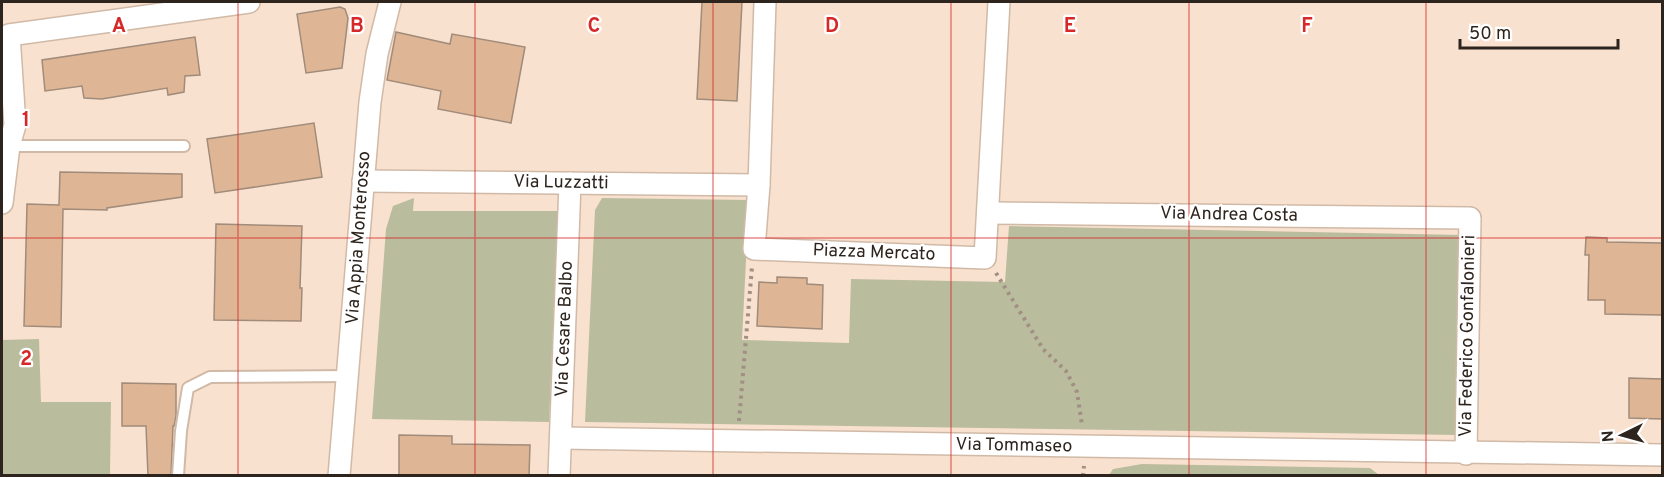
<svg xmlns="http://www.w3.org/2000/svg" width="1664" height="477" font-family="Overpass,sans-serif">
  <rect width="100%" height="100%" fill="#f9e1cf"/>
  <!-- green -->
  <g fill="#babc9e">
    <path d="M 414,198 L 413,211 L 558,211 L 549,422 L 372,419 L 386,229 L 393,206 Z"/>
    <path d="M 602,198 L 749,200 L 742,340 L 849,343 L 851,279 L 1005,282 L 1009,226 L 1463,235 L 1459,435 L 585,422 L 595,210 Z"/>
    <path d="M 39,339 L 41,402 L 111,402 L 110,475 L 2,475 L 2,340 Z"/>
    <path d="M 1142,464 L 1370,468 L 1379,475 L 1109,475 L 1113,469 Z"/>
  </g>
  <!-- building -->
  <g fill="#deb695" stroke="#a18b7a" stroke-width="1.5">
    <path d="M 702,2 L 742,2 L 737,101 L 697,99 Z"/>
    <path d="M 340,7 L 345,9 L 348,18 L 342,68 L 306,73 L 297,14 Z"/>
    <path d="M 396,32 L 450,44 L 452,34 L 525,47 L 511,123 L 438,109 L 441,91 L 387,80 Z"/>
    <path d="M 195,37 L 200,75 L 185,76 L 184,92 L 168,95 L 167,88 L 102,99 L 84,98 L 82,86 L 45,91 L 42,60 Z"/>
    <path d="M 314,123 L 322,177 L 215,193 L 207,139 Z"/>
    <path d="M 60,172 L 182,174 L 182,197 L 107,208 L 107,210 L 63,209 L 61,327 L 24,326 L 27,204 L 59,205 Z"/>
    <path d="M 216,224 L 302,226 L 300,288 L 302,288 L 301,321 L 214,320 Z"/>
    <path d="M 1586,237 L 1607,238 L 1607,242 L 1662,243 L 1662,315 L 1605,314 L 1605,300 L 1588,300 L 1589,255 L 1585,255 Z"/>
    <path d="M 777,277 L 807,278 L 807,284 L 823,285 L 822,329 L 757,326 L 759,282 L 777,283 Z"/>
    <path d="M 1629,378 L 1662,379 L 1662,419 L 1629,418 Z"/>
    <path d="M 122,383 L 176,384 L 176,416 L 174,426 L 173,426 L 171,476 L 148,476 L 146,426 L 122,426 Z"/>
    <path d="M 399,435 L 452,436 L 452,444 L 530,445 L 529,476 L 399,476 Z"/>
  </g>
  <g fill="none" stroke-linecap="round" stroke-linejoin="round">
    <!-- service casing -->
    <g stroke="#d0baa7" stroke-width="14">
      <g id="service">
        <path d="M 9,146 L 184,146"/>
        <path d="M 178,476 L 181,431 L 188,388 L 210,377 L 349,376"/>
      </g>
    </g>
    <!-- minor casing -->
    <g stroke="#d0baa7" stroke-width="24">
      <g id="minor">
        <path d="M 765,2 L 759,185 L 754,249 L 985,258 L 999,2"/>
        <path d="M 363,181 L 759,185"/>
        <path d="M 2,203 L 9,146 L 15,125 L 9,35 L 249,2"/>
        <path d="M 988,213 L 1470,218 L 1466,454"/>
        <path d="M 561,438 L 1662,455"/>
        <path d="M 339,476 L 370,102 L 377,54 L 390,2"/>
        <path d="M 559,476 L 570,183"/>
      </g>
    </g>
    <!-- path -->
    <g stroke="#a08f82" stroke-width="4" stroke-dasharray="3 4.5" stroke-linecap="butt">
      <path d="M 996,273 L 1043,349 L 1066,371 L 1077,392 L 1082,425"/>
      <path d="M 739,421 L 752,267"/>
      <path d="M 1083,476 L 1084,466"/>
    </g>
    <!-- service -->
    <use href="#service" stroke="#fff" stroke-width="10"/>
    <!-- minor -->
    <use href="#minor" stroke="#fff" stroke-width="21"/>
  </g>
  <!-- grid -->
  <path fill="none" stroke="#d62828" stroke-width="1.5" stroke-opacity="0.55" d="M 238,2 L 238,476M 475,2 L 475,476M 713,2 L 713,476M 951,2 L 951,476M 1189,2 L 1189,476M 1426,2 L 1426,476M 2,238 L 1662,238"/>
  <g text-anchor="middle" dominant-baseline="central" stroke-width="4.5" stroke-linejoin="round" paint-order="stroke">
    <!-- street labels -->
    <g font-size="18" fill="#2d241d" stroke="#fff">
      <text transform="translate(561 183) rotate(1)">Via Luzzatti</text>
      <text transform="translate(1229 215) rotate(1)">Via Andrea Costa</text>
      <text transform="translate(359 238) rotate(-86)">Via Appia Monterosso</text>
      <text transform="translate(874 253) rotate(2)">Piazza Mercato</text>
      <text transform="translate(565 329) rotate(-88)">Via Cesare Balbo</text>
      <text transform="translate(1468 336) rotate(-89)">Via Federico Gonfalonieri</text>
      <text transform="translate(1014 446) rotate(1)">Via Tommaseo</text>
    </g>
  </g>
  <g font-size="20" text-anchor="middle" font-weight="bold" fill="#d62828" stroke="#fff" stroke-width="4.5" stroke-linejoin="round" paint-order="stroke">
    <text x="119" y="32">A</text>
    <text x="357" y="32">B</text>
    <text x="594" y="32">C</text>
    <text x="832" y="32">D</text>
    <text x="1070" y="32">E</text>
    <text x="1307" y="32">F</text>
    <text x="26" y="126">1</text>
    <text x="26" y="365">2</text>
  </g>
  <!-- border -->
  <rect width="1664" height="477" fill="none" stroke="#2d241d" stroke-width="6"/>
  <!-- north arrow -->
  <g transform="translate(1622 435) rotate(265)" stroke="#ffffff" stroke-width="4.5" paint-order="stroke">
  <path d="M0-4.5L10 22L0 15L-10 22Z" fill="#2d241d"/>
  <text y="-9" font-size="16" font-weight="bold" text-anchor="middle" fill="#2d241d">N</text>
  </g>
  <!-- scale -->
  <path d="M1460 39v9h158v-9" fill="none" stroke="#2d241d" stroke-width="3"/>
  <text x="1469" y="39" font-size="18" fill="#2d241d" stroke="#ffffff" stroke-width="4.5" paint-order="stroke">50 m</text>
</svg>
